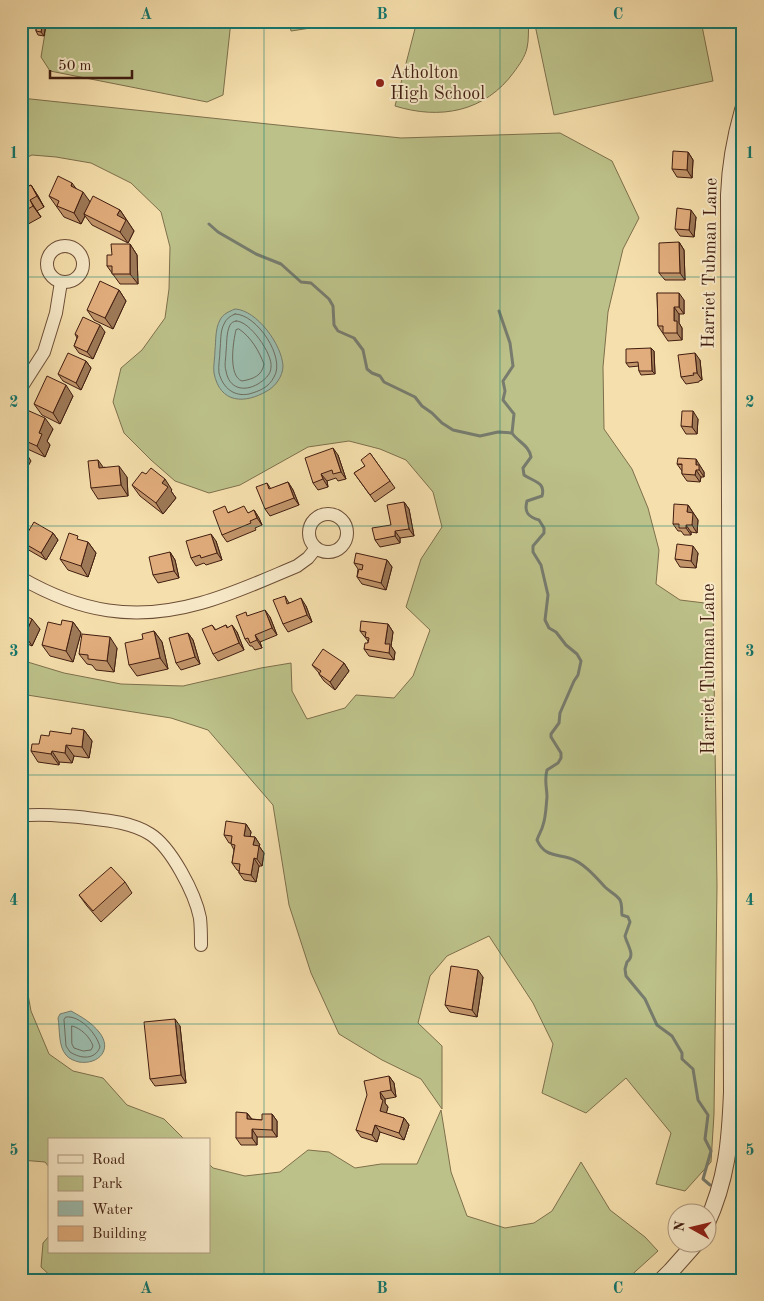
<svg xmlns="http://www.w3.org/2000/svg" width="764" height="1301" font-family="'Old Standard TT',serif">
  <rect width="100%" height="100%" fill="#f5dfac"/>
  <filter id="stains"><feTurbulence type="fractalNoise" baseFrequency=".004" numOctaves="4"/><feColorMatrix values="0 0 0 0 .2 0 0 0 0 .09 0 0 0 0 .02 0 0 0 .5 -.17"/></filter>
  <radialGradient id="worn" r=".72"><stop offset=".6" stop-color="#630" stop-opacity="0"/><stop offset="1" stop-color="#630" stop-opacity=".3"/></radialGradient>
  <!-- green -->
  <g fill="#bcc189" stroke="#7e6f4c">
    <path d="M 47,21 L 231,21 L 223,95 L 207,102 L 50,71 L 41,57 Z"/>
    <path d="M 289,21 L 350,21 L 350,22 L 291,31 Z"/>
    <path d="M 417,21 L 527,21 L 529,22 C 528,30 529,40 527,48 C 525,57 519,65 514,72 C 485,112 440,120 395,106 Z"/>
    <path d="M 553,21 L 701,21 L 713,81 L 554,115 L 535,25 Z"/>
    <path d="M 21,98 L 401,138 L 560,133 L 612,161 L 639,218 L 623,249 L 608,312 L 603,367 L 604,429 L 632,469 L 648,508 L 659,550 L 656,584 L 680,600 L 713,604 L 717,886 L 714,1114 L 711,1162 L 685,1191 L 656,1184 L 671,1133 L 626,1078 L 586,1113 L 542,1093 L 553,1044 L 533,1003 L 489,936 L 447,956 L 430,976 L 418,1023 L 442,1046 L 442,1109 L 421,1079 L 382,1060 L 339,1034 L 311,973 L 289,905 L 273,805 L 208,730 L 171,718 L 21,694 L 21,660 L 64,673 L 121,684 L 183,686 L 261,668 L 291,663 L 292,691 L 307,719 L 345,708 L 356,695 L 394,698 L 413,676 L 430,630 L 406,607 L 421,559 L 442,527 L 433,492 L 406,460 L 380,449 L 349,441 L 308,447 L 240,485 L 209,493 L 175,481 L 151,460 L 124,433 L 113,402 L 121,368 L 142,350 L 165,318 L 169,289 L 170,247 L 161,212 L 131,183 L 91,163 L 56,157 L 32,155 L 21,160 Z"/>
    <path d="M 21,956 L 31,1011 L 49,1054 L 73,1071 L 103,1078 L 127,1105 L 164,1119 L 185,1140 L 49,1140 L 49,1167 L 45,1162 L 21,1160 Z"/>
    <path d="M 441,1110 L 451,1172 L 467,1216 L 505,1228 L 534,1223 L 552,1211 L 581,1162 L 610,1210 L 645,1237 L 658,1251 L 626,1280 L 55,1280 L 41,1267 L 43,1243 L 49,1236 L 49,1252 L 209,1252 L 209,1164 L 213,1168 L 245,1176 L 280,1172 L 308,1150 L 329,1152 L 355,1168 L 381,1164 L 417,1164 Z"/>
  </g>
  <!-- water -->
  <g fill="#9cbcad" stroke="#777c6e">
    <path d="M 235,309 C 257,310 282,345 283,366 C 283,376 275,387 267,391 C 245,404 220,404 214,373 C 213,367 215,357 215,350 C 216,341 215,329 220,320 C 223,314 228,312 235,309 Z"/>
    <path d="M 71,1011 C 82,1017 92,1023 99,1032 C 113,1049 99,1065 79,1062 C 75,1061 69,1059 66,1055 C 58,1046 60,1029 58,1018 L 60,1014 Z"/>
  </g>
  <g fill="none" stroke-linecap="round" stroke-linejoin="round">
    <!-- shore -->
    <g stroke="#6e6c5e" stroke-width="1">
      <path d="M 235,314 C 257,314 286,358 274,377 C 269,387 260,391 249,394 C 234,397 223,388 219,373 C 218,366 220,357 220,350 C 221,342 220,331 224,324 C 226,319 230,316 235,314 Z"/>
      <path d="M 236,321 C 249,320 273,354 271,367 C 271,375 264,380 258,384 C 244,392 229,389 226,371 C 224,365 226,358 226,352 C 227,344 226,333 230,325 C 232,322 233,322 236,321 Z"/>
      <path d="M 239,329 C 251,337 259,351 264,364 C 262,376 253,379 242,381 C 228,376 233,342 236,330 Z"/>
      <path d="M 66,1017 C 80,1015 97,1034 100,1047 C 95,1060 81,1059 70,1052 L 66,1046 L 64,1020 Z"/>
      <path d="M 72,1026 C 81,1028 90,1037 93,1046 L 91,1050 L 83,1051 L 74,1048 L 72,1044 Z"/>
    </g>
    <!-- stream -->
    <g stroke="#777c6e" stroke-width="3">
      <path d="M 209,224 L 218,232 L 256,254 L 281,264 L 301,282 L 311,283 L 329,299 L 333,306 L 334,325 L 338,331 L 354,338 L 363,350 L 367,369 L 372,373 L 380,376 L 384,382 L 415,397 L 422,406 L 432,413 L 442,423 L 453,430 L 480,436 L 498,432 L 512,433"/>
      <path d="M 499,311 L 510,343 L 513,366 L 503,381 L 505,391 L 503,400 L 514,414 L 512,433 C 518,442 529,445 531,457 L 523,468 L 524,475 C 534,482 546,482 542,496 L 527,501 C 524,512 528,517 539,520 L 544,528 L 544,533 L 533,546 L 533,552 L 541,565 L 548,595 L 545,620 L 549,628 L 556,632 L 566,645 L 577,654 L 581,661 L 578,675 L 574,681 L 560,713 L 559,723 L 551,734 L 551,737 L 561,753 L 561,758 L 558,763 L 547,770 C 544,780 547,788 547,797 C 546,806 546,817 543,825 C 542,830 539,834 537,840 C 544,856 555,854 569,858 C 583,862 596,877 605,887 C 610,892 617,895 620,900 C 623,906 621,910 622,915 L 628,917 L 630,922 L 625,936 C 627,945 636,955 627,962 L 625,969 L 626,976 L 645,999 L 657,1025 L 672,1036 L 682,1053 L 682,1059 L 693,1069 L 698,1100 L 708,1115 L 705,1139 L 711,1151 L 703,1179 L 710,1185"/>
      <path d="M 742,1194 L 743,1195"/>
    </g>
    <!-- service casing -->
    <g stroke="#6d4e37" stroke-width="8">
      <g id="service">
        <path d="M 730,221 L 743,221"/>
        <path d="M 730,341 L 743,342"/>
      </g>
    </g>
    <!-- minor casing -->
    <g stroke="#6d4e37" stroke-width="14">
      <g id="minor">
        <circle cx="65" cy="264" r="18"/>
        <path d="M 21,388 L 44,352 L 56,313 L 61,282"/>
        <circle cx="328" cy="533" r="19"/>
        <path d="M 21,578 C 80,612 134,622 201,603 C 234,594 266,579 297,566 L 308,558 L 316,548"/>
        <path d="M 21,816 C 40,813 60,816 79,817 C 102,820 129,821 150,834 C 171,847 195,893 200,918 C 201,927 201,936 201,945"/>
      </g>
    </g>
    <!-- tertiary casing -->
    <g stroke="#6d4e37" stroke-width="18">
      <g id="tertiary">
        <path d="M 706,1225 C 727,1179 730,1142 732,1092 L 729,195 C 730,167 735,138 743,110"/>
        <path d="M 662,1280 L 671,1271 L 695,1244"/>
      </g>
    </g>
    <!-- service -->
    <use href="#service" stroke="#f8eac9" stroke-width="6"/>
    <!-- minor -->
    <use href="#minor" stroke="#f8eac9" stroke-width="12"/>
    <!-- tertiary -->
    <use href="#tertiary" stroke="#f8eac9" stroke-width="16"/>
  </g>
  <!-- wall -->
  <g fill="#c2956b" stroke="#401d10">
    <path d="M 37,21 L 45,21 L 46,23 L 44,36 L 38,35 L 36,31 Z"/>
    <path d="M 688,152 L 693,160 L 692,178 L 677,177 L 672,169 Z"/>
    <path d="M 31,185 L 38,196 L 44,207 L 37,211 L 41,217 L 21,228 L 21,190 Z"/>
    <path d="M 77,189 L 90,202 L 120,210 L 134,231 L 128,243 L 92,225 L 85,216 L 81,224 L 64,217 L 49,196 Z"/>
    <path d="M 696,217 L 694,237 L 680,236 L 675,229 Z"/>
    <path d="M 679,242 L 684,250 L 685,280 L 665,280 L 659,273 Z"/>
    <path d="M 130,244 L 137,255 L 138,284 L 120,284 L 107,266 L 112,255 Z"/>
    <path d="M 119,290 L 126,301 L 113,329 L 94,320 L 87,310 Z"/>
    <path d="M 657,293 L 684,300 L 684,314 L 679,314 L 679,323 L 682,328 L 682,340 L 668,341 L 658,326 Z"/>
    <path d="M 105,332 L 93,359 L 79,353 L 74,346 L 77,338 L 75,334 Z"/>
    <path d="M 651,348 L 654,351 L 655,374 L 641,375 L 639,371 L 639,366 L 629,367 L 626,363 Z"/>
    <path d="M 700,360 L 702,380 L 699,381 L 699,382 L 686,384 L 681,377 Z"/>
    <path d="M 86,361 L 91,368 L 81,390 L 63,381 L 58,374 Z"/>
    <path d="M 73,396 L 60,424 L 42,415 L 34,404 Z"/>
    <path d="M 698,419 L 697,434 L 686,434 L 681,426 Z"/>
    <path d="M 21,422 L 53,429 L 47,441 L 50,445 L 45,457 L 23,447 L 21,445 Z"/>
    <path d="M 370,453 L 395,488 L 375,502 L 354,473 L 365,466 Z"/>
    <path d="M 338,455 L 346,479 L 338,481 L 336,478 L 327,481 L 328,487 L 318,490 L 313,483 Z"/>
    <path d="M 677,464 L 701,467 L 701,468 L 704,472 L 704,477 L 701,477 L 700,482 L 687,481 L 682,474 L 682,471 Z"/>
    <path d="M 104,467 L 127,477 L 128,496 L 98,499 L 91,488 Z"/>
    <path d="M 146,474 L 172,490 L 171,491 L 176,498 L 163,514 L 140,496 L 132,485 Z"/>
    <path d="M 288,482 L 293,490 L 299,505 L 270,516 L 265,509 L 267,483 L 271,489 Z"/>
    <path d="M 404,502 L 409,509 L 414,536 L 400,538 L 400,543 L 380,547 L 375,540 L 391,525 Z"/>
    <path d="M 688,505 L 698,520 L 697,533 L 691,532 L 691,535 L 684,535 L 681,531 L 678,531 L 673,524 Z"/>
    <path d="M 254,510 L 259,518 L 262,525 L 255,528 L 256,530 L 227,542 L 222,535 L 229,512 L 249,513 Z"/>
    <path d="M 53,533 L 58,540 L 46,560 L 27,549 L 22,542 Z"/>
    <path d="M 216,541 L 222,560 L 206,565 L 204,563 L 196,566 L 191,558 Z"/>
    <path d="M 88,542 L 96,553 L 88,577 L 68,570 L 60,559 Z"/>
    <path d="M 170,552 L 175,560 L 179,578 L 158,583 L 153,575 Z"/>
    <path d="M 698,553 L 696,568 L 680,567 L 675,559 Z"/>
    <path d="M 387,560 L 392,567 L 386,590 L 362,584 L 357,577 L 358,569 L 354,563 Z"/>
    <path d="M 285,596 L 289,603 L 306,606 L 312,622 L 288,632 L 283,624 Z"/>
    <path d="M 21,609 L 26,616 L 40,629 L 32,646 L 21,641 Z"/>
    <path d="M 248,616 L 270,617 L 277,635 L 260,642 L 262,648 L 255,650 L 252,646 L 250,646 L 245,639 Z"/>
    <path d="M 73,622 L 81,633 L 73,662 L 50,656 L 42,645 Z"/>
    <path d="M 388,624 L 393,632 L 391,646 L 395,652 L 394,660 L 369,656 L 364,649 L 368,643 L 368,641 L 360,631 Z"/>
    <path d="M 212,625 L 216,630 L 226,625 L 227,627 L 237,632 L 244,650 L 218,661 L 213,654 Z"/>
    <path d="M 154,631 L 162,642 L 168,669 L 137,676 L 129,665 L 143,639 Z"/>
    <path d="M 188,633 L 193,640 L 200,664 L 181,670 L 176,663 Z"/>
    <path d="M 117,648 L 114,672 L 96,670 L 92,665 L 87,664 L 79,654 Z"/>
    <path d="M 344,663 L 349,671 L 335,690 L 324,681 L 319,674 L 319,673 L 312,665 Z"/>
    <path d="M 84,730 L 92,741 L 89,758 L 74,756 L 72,763 L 59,762 L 59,765 L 38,762 L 31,751 L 49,736 L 71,734 Z"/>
    <path d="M 246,824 L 251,832 L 250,837 L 255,837 L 260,845 L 259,846 L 264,853 L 262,866 L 259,866 L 256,882 L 244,880 L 239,873 L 239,871 L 237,870 L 232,863 L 234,850 L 231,844 L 231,843 L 229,843 L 224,835 Z"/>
    <path d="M 125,882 L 132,893 L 101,922 L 87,906 L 79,895 Z"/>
    <path d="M 483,977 L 477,1017 L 450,1012 L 445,1005 Z"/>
    <path d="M 180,1026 L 186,1083 L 155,1086 L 150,1079 Z"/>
    <path d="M 389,1076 L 394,1083 L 396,1097 L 385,1099 L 385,1103 L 388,1107 L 386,1113 L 404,1118 L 409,1125 L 404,1140 L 380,1132 L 377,1142 L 361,1137 L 356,1130 Z"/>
    <path d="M 247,1113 L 252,1119 L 262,1120 L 272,1114 L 277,1121 L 277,1137 L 257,1137 L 257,1145 L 241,1145 L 236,1138 Z"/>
  </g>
  <!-- shaded-wall -->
  <g fill="#9e7957" stroke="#401d10">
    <path d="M 43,21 L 45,21 L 46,23 L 44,36 L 41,32 Z"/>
    <path d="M 688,152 L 693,160 L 692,178 L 687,170 Z"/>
    <path d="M 72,183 L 80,194 L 71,186 Z"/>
    <path d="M 31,185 L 38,196 L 44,207 L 37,196 Z"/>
    <path d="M 83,192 L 91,203 L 84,214 L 85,216 L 81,224 L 74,213 Z"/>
    <path d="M 30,200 L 37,211 L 41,217 L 33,206 Z"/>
    <path d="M 120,210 L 134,231 L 128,243 L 120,232 L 117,215 Z"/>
    <path d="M 691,210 L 696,217 L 694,237 L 689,230 Z"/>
    <path d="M 679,242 L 684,250 L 685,280 L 680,273 Z"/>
    <path d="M 130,244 L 137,255 L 138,284 L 130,274 Z"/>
    <path d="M 119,290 L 126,301 L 113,329 L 105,318 Z"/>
    <path d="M 679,293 L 684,300 L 684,314 L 679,307 Z"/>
    <path d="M 674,307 L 679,314 L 679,323 L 682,328 L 682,340 L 677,333 L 674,321 Z"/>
    <path d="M 100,325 L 105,332 L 93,359 L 87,352 Z"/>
    <path d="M 651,348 L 654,351 L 655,374 L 652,371 Z"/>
    <path d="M 695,353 L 700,360 L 702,380 L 697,373 Z"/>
    <path d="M 86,361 L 91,368 L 81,390 L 76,383 Z"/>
    <path d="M 66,385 L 73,396 L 60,424 L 53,413 Z"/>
    <path d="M 693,411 L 698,419 L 697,434 L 692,427 Z"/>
    <path d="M 45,418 L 53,429 L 47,441 L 50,445 L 45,457 L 37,446 L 39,433 Z"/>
    <path d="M 333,448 L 338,455 L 346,479 L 341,472 Z"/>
    <path d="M 26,453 L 31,461 L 22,477 L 21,475 L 21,462 Z"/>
    <path d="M 696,459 L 704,472 L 704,477 L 696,465 Z"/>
    <path d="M 98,460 L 106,471 L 99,468 Z"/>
    <path d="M 119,466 L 127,477 L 128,496 L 121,485 Z"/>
    <path d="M 696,470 L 701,477 L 700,482 L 695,475 Z"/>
    <path d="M 321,474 L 327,481 L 328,487 L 323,479 Z"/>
    <path d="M 165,479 L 172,490 L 171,491 L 176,498 L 163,514 L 156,503 L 162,483 Z"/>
    <path d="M 288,482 L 293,490 L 299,505 L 294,498 Z"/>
    <path d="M 404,502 L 409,509 L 414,536 L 409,529 Z"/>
    <path d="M 688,505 L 698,520 L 697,533 L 692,525 L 687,512 Z"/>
    <path d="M 254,510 L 259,518 L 262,525 L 257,518 Z"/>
    <path d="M 686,525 L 691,532 L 691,535 L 686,528 Z"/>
    <path d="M 395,531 L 400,538 L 400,543 L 395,536 Z"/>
    <path d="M 53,533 L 58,540 L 46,560 L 41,553 Z"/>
    <path d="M 211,534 L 216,541 L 222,560 L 217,553 Z"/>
    <path d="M 88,542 L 96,553 L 88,577 L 81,566 Z"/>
    <path d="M 693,546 L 698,553 L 696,568 L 691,561 Z"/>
    <path d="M 170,552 L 175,560 L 179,578 L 174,571 Z"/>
    <path d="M 387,560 L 392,567 L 386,590 L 381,583 Z"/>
    <path d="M 301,598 L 306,606 L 312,622 L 307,615 Z"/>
    <path d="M 21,609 L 27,617 L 21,618 Z"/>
    <path d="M 265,610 L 270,617 L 277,635 L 272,628 Z"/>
    <path d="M 32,619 L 40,629 L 32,646 L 25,635 Z"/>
    <path d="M 73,622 L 81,633 L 73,662 L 66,651 Z"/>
    <path d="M 388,624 L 393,632 L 391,646 L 395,652 L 394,660 L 389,653 L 385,644 Z"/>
    <path d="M 232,625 L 237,632 L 244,650 L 239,643 Z"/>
    <path d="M 154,631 L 162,642 L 168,669 L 160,658 Z"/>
    <path d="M 188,633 L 193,640 L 200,664 L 195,657 Z"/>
    <path d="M 255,635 L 260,642 L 262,648 L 257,640 Z"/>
    <path d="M 110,637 L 117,648 L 114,672 L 107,661 Z"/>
    <path d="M 344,663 L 349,671 L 335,690 L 330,682 Z"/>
    <path d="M 84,730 L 92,741 L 89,758 L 82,747 Z"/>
    <path d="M 66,745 L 74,756 L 72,763 L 65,753 Z"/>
    <path d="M 52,751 L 59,762 L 59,765 L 51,754 Z"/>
    <path d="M 246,824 L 251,832 L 249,843 L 244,836 Z"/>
    <path d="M 255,837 L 260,845 L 259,846 L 264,853 L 262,866 L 257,859 L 253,845 Z"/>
    <path d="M 254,858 L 259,866 L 256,882 L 251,875 Z"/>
    <path d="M 478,970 L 483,977 L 477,1017 L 472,1010 Z"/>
    <path d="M 175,1019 L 180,1026 L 186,1083 L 181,1075 Z"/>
    <path d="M 389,1076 L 394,1083 L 396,1097 L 391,1090 Z"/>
    <path d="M 380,1092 L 385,1099 L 385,1103 L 388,1107 L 385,1118 L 380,1111 L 381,1099 Z"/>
    <path d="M 247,1113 L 252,1120 L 247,1119 Z"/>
    <path d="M 272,1114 L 277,1121 L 277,1137 L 272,1130 Z"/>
    <path d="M 404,1118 L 409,1125 L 404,1140 L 399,1133 Z"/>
    <path d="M 375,1125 L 380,1132 L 377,1142 L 372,1135 Z"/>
    <path d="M 252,1129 L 257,1137 L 257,1145 L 252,1138 Z"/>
  </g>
  <!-- building -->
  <g fill="#e2ad7c" stroke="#401d10">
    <path d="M 37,21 L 43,21 L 41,32 L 36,31 Z"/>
    <path d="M 673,151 L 688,152 L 687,170 L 672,169 Z"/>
    <path d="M 58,176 L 72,183 L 71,186 L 83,192 L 74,213 L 57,206 L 59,201 L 49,196 Z"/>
    <path d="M 31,185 L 37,196 L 30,200 L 33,206 L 21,213 L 21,190 Z"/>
    <path d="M 93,196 L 120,210 L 117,215 L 126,220 L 120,232 L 84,214 Z"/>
    <path d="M 677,208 L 691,210 L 689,230 L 675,229 Z"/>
    <path d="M 679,242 L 680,273 L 659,273 L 659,243 Z"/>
    <path d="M 111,244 L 130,244 L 130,274 L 112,274 L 112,266 L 107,266 L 107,255 L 112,255 Z"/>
    <path d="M 100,281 L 119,290 L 105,318 L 87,310 Z"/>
    <path d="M 657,293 L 679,293 L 679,307 L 674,307 L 674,321 L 677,321 L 677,333 L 663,333 L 663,326 L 658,326 Z"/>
    <path d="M 83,317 L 100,325 L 87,352 L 74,346 L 78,336 L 75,334 Z"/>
    <path d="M 651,348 L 652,371 L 639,371 L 638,362 L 626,363 L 626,349 Z"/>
    <path d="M 68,353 L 86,361 L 76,383 L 58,374 Z"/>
    <path d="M 695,353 L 697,373 L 693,373 L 694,375 L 681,377 L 678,355 Z"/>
    <path d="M 47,376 L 66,385 L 53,413 L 34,404 Z"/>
    <path d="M 27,410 L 45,418 L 39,433 L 42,434 L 37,446 L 21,439 L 21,422 Z"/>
    <path d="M 682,411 L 693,411 L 692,427 L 681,426 Z"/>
    <path d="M 333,448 L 341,472 L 333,474 L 332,470 L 321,474 L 323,479 L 313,483 L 305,458 Z"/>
    <path d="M 21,451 L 26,453 L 21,462 Z"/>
    <path d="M 370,453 L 390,481 L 370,495 L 354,473 L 365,466 L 361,460 Z"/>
    <path d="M 678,458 L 696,459 L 696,465 L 699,465 L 699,470 L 696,470 L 695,475 L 682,474 L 682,464 L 677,464 Z"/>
    <path d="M 98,460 L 99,468 L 119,466 L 121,485 L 91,488 L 88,461 Z"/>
    <path d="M 151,468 L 165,479 L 162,483 L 168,487 L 156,503 L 132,485 L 142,472 L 146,474 Z"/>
    <path d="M 288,482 L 294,498 L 265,509 L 256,487 L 267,483 L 269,489 Z"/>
    <path d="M 404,502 L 409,529 L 395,531 L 395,536 L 375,540 L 372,528 L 391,525 L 387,505 Z"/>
    <path d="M 674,504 L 688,505 L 687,512 L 693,513 L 692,525 L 686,525 L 686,528 L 679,528 L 679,524 L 673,524 Z"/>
    <path d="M 225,506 L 228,513 L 244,506 L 248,513 L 254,510 L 257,518 L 250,521 L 251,523 L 222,535 L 213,511 Z"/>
    <path d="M 34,522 L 53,533 L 41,553 L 22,542 Z"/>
    <path d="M 69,533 L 78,536 L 77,539 L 88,542 L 81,566 L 60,559 Z"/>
    <path d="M 211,534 L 217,553 L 201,558 L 200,555 L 191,558 L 186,541 Z"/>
    <path d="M 677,544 L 693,546 L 691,561 L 675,559 Z"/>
    <path d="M 170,552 L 174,571 L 153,575 L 149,557 Z"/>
    <path d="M 356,553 L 387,560 L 381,583 L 357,577 L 359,569 L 362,570 L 363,565 L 354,563 Z"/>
    <path d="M 285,596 L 287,604 L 301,598 L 307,615 L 283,624 L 273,600 Z"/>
    <path d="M 265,610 L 272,628 L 255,635 L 257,640 L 250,643 L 248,638 L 245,639 L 236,616 L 246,612 L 247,616 Z"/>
    <path d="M 21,614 L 32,619 L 25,635 L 21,634 Z"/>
    <path d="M 62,620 L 73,622 L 66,651 L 42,645 L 48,622 L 61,625 Z"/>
    <path d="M 361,621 L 388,624 L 385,644 L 390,644 L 389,653 L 364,649 L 365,643 L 368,643 L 369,638 L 365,637 L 366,632 L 360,631 Z"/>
    <path d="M 212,625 L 215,630 L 226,625 L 227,628 L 232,625 L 239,643 L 213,654 L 202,629 Z"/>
    <path d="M 154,631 L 160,658 L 129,665 L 125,643 L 143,639 L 142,634 Z"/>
    <path d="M 188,633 L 195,657 L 176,663 L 169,638 Z"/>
    <path d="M 82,634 L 110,637 L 107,661 L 88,659 L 88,655 L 79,654 Z"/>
    <path d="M 323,649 L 344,663 L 330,682 L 319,674 L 321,671 L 312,665 Z"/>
    <path d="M 72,728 L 84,730 L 82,747 L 66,745 L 65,753 L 52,751 L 51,754 L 31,751 L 32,744 L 39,744 L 41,735 L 49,736 L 50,731 L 71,734 Z"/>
    <path d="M 226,821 L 246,824 L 244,836 L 255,837 L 253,845 L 259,846 L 257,859 L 254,858 L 251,875 L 239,873 L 240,864 L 232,863 L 235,845 L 231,844 L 232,836 L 224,835 Z"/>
    <path d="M 111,867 L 125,882 L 93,911 L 79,895 Z"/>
    <path d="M 451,966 L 478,970 L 472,1010 L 445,1005 Z"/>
    <path d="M 175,1019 L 181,1075 L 150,1079 L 144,1022 Z"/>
    <path d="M 389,1076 L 391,1090 L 380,1092 L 381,1099 L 383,1100 L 380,1111 L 404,1118 L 399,1133 L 375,1125 L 372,1135 L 356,1130 L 367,1095 L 364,1081 Z"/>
    <path d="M 236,1112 L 247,1113 L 247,1119 L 262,1120 L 262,1114 L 272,1114 L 272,1130 L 252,1129 L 252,1138 L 236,1138 Z"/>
  </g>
  <!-- grid -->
  <path fill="none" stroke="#0f766e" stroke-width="1" stroke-opacity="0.55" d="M 264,21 L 264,1280M 500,21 L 500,1280M 21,277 L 743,277M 21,526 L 743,526M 21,775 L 743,775M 21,1024 L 743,1024"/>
  <!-- markers -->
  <circle fill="#8f2418" stroke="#f8eac9" stroke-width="2" cx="380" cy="83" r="5"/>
  <g text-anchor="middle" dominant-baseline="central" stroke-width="4" stroke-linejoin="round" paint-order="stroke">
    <!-- poi labels -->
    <g font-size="18" fill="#401d10" stroke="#f8eac9" text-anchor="start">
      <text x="390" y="73">Atholton<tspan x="390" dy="21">High School</tspan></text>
    </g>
    <!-- street labels -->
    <g font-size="18" fill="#401d10" stroke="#f8eac9">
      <text transform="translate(710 263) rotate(-89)">Harriet Tubman Lane</text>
      <text transform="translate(709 669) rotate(-90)">Harriet Tubman Lane</text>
    </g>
  </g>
  <!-- margin -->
  <rect width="764" height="1301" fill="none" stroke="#f5dfac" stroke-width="55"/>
  <!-- legend -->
  <rect x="48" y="1138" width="162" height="115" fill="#f8eac9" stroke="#ae987f"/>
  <rect x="58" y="1155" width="25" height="8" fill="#f8eac9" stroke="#ae987f"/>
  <text x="92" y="1164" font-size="15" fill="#401d10">Road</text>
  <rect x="58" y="1176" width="25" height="15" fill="#bcc189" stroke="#ae987f"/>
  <text x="92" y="1188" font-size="15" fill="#401d10">Park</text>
  <rect x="58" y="1201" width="25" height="15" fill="#9cbcad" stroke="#ae987f"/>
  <text x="92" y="1214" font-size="15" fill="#401d10">Water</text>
  <rect x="58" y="1226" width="25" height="15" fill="#e2ad7c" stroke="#ae987f"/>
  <text x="92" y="1238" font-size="15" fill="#401d10">Building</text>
  <!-- north arrow -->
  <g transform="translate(692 1228) rotate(278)"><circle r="24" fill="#f8eac9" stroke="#ae987f"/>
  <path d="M0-4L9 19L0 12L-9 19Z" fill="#8f2418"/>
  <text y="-8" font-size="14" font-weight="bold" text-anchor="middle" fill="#401d10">N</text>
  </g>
  <!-- scale -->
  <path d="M50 70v8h82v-8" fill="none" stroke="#401d10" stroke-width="2.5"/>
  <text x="58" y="70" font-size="15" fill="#401d10" stroke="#f8eac9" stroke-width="4" paint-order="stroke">50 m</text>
  <rect x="28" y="28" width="708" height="1246" fill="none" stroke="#0f766e" stroke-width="2"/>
  <g font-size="16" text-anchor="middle" font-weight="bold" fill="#0f766e">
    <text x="146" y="19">A</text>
    <text x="382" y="19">B</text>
    <text x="618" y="19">C</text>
    <text x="14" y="158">1</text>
    <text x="750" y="158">1</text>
    <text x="14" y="407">2</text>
    <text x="750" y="407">2</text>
    <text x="14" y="656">3</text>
    <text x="750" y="656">3</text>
    <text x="14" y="905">4</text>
    <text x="750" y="905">4</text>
    <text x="14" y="1155">5</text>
    <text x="750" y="1155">5</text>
    <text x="146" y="1293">A</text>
    <text x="382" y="1293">B</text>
    <text x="618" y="1293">C</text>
  </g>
  <rect width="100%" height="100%" filter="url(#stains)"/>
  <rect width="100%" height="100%" fill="url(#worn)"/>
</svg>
